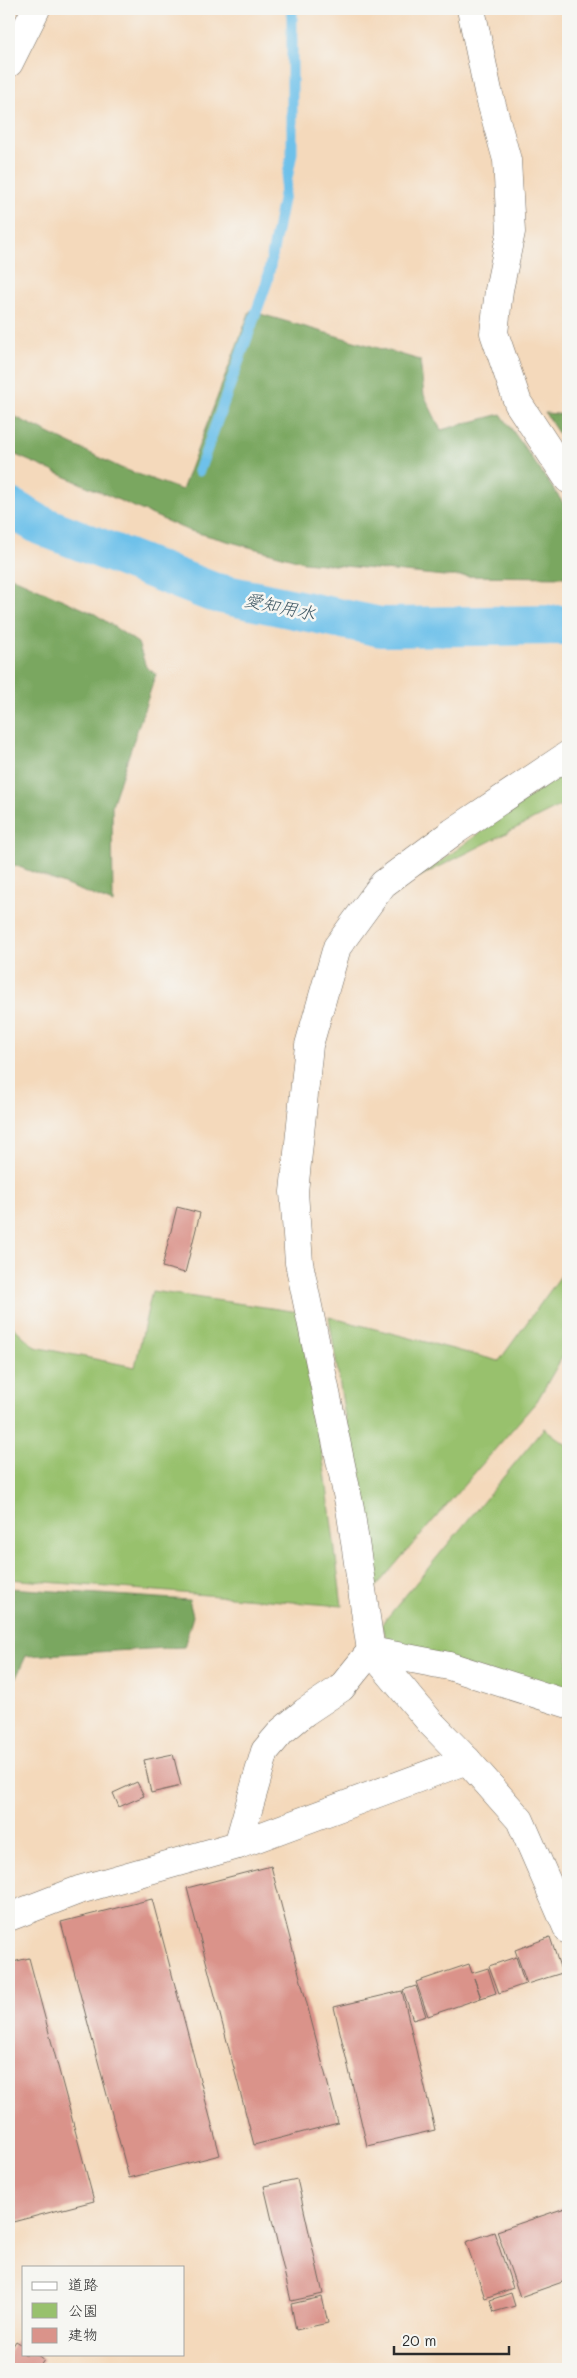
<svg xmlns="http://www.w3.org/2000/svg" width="577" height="2378" font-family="Mali,'Klee One',sans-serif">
  <rect width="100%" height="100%" fill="#f6f6f2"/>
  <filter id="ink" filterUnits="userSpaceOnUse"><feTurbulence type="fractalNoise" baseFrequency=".02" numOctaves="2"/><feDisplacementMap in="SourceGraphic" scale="10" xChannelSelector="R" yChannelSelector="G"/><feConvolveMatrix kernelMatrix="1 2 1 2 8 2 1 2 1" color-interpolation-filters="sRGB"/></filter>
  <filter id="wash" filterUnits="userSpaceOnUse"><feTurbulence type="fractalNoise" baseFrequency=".0096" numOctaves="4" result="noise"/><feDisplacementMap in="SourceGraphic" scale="20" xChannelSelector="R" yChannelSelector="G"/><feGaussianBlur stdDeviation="1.12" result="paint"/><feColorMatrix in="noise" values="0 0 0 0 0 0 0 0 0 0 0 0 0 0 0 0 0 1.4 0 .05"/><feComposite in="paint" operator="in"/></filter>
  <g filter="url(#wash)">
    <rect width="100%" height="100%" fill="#f4d9bb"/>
    <!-- green -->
    <g fill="#98c16d" stroke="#62764c">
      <path d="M 568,769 L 568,802 L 419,877 Z"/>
      <path d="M 568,1266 L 568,1347 L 537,1401 L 373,1590 L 329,1317 L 499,1361 Z"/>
      <path d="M 152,1291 L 299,1312 L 326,1479 L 342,1606 L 9,1579 L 9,1323 L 35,1347 L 135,1367 Z"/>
      <path d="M 544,1428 L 568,1446 L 568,1695 L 389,1643 L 381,1625 Z"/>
    </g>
    <!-- forest -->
    <g fill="#7aa760" stroke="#526946">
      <path d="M 250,311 L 420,360 L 424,395 L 441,430 L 501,414 L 568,510 L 568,577 L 444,576 L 304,562 L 187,530 L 9,452 L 9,414 L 121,468 L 182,490 Z"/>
      <path d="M 545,413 L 568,415 L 568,448 Z"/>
      <path d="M 9,576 L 95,614 L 138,643 L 146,667 L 156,674 L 112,805 L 113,903 L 9,863 Z"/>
      <path d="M 9,1588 L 189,1600 L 193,1616 L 184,1647 L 26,1656 L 9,1693 Z"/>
    </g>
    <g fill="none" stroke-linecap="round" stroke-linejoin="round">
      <!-- stream -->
      <path stroke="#6ec1ea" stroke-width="11" d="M 199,471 L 267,282 L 292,153 L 292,9"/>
      <!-- canal -->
      <path stroke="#6ec1ea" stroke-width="40" d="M 9,507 L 40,525 L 212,592 L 381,627 L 568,625"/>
    </g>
    <g id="blocks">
      <!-- building -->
      <g fill="#da938a">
        <path d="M 177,1207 L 200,1213 L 185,1273 L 162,1267 Z"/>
        <path d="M 173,1754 L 181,1786 L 151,1793 L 144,1760 Z"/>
        <path d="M 137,1782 L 144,1796 L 119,1807 L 113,1793 Z"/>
        <path d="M 271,1866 L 338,2123 L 254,2145 L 187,1888 Z"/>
        <path d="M 152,1899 L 220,2155 L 129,2178 L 61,1922 Z"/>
        <path d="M 550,1937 L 562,1973 L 527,1984 L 515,1950 Z"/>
        <path d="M 516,1957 L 525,1984 L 499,1993 L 489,1966 Z"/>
        <path d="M 29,1958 L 94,2201 L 9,2223 L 9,1963 Z"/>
        <path d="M 469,1964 L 472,1973 L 488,1968 L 496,1993 L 481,1998 L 474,1978 L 481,1998 L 428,2016 L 416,1982 Z"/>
        <path d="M 416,1986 L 426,2016 L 413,2020 L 403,1990 Z"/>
        <path d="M 402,1991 L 435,2130 L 367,2146 L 334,2007 Z"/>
        <path d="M 297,2179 L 323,2294 L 291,2301 L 264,2186 Z"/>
        <path d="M 568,2207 L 568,2280 L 520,2297 L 497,2231 Z"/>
        <path d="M 494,2232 L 513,2288 L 485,2298 L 466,2242 Z"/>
        <path d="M 511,2293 L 515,2306 L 494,2312 L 490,2300 Z"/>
        <path d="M 322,2297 L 328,2323 L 296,2330 L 291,2304 Z"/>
        <path d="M 16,2341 L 24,2346 L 24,2354 L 36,2354 L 44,2360 L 38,2369 L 9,2369 L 9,2352 Z"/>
      </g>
    </g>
  </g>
  <g filter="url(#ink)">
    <use href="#blocks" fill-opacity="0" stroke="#71685d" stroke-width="1"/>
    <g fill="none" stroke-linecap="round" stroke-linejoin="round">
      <!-- minor casing -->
      <g stroke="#71685d" stroke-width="29">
        <g id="minor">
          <path d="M 471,9 L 488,91 L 507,160 L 511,232 L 499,290 L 494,333 L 518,403 L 568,479"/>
          <path d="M 568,755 L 453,832 L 383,884 L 337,947 L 309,1045 L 294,1192 L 299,1263 L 350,1508 L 371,1651 L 431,1723 L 467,1760 L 520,1820 L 568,1930"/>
          <path d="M 371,1651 L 449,1666 L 568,1704"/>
          <path d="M 238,1845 L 265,1751 L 282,1731 L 305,1712 L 341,1688 L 371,1651"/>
          <path d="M 9,1917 L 79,1890 L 238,1845 L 467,1760"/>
        </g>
      </g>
      <!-- secondary casing -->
      <g stroke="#71685d" stroke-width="29">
        <path id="secondary" d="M 9,63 L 36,9"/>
      </g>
      <!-- minor -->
      <use href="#minor" stroke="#fff" stroke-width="28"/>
      <!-- secondary -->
      <use href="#secondary" stroke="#fff" stroke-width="28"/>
    </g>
  </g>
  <g text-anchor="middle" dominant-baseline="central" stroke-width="5" stroke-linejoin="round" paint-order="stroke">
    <!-- water labels -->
    <g font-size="18" font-style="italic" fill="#3f5864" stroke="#f6f6f2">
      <text transform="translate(280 606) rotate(12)">愛知用水</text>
    </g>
  </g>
  <!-- margin -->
  <rect width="577" height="2378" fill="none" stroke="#f6f6f2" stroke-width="30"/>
  <!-- legend -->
  <rect x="22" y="2266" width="162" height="90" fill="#f6f6f2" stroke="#a5a5a2"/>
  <rect x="32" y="2282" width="25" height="8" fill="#ffffff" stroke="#a5a5a2"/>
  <text x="68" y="2290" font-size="15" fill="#2b2b2b">道路</text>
  <rect x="32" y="2303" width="25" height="15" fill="#98c16d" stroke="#a5a5a2"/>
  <text x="68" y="2316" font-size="15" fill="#2b2b2b">公園</text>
  <rect x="32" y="2328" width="25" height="15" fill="#da938a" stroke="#a5a5a2"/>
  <text x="68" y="2340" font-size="15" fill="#2b2b2b">建物</text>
  <!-- scale -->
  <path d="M394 2346v8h115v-8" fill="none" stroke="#2b2b2b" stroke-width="2.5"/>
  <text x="402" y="2346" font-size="15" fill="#2b2b2b" stroke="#f6f6f2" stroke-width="4" paint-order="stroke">20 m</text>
</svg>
